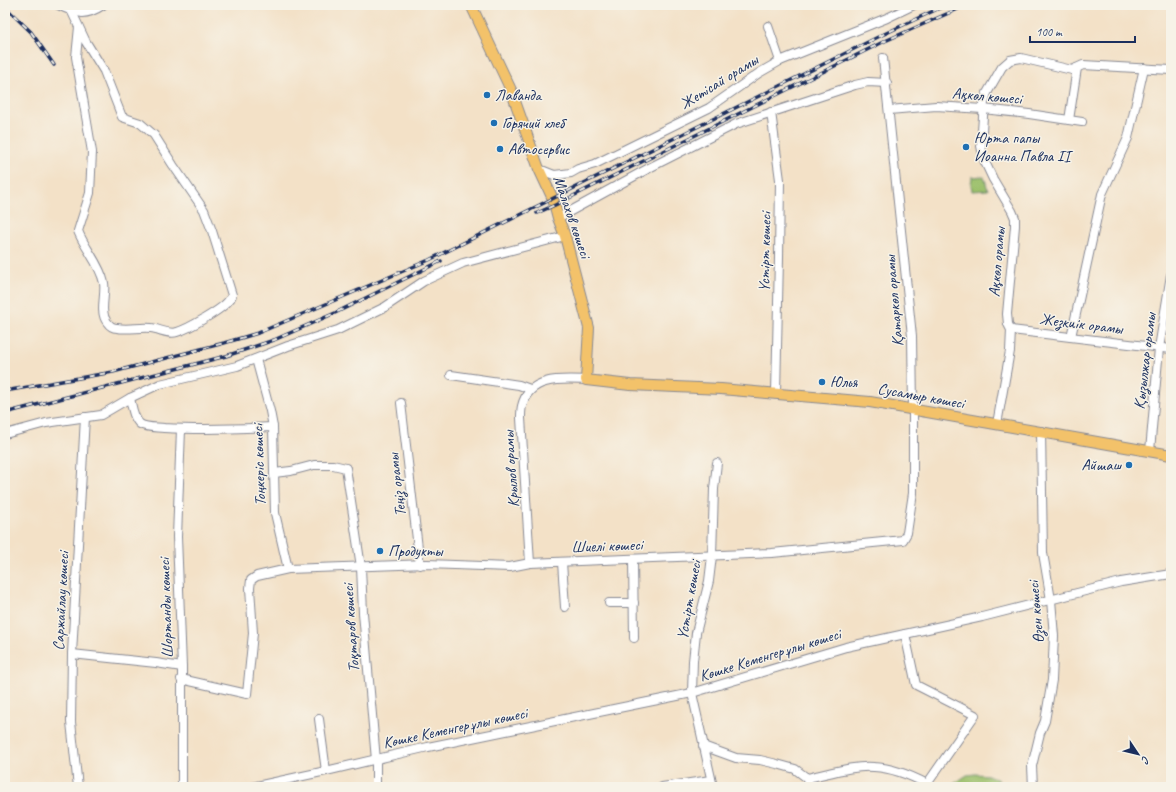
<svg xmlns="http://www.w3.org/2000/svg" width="1176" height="792" font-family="Caveat,sans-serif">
  <rect width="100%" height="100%" fill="#f7f3e8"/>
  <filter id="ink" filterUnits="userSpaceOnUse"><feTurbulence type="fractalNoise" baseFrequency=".025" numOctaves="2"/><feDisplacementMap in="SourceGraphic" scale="8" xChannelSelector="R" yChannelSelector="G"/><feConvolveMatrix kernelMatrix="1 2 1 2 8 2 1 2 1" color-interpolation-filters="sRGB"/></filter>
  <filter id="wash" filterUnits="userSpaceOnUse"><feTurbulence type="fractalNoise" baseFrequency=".012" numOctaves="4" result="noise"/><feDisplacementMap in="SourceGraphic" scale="16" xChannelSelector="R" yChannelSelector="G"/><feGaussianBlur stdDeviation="0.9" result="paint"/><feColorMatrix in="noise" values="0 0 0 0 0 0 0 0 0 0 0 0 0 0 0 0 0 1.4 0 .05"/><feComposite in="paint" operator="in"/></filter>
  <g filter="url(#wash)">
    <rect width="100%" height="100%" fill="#f3e1c7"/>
    <!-- green -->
    <g fill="#9bc06b" stroke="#5b7864">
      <path d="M 984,176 L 988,190 L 972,191 L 971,184 L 972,177 Z"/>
      <path d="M 975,774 L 988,775 L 998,780 L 1001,787 L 949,787 L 967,775 Z"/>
    </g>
  </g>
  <g filter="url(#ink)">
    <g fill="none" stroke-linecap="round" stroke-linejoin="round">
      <!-- minor casing -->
      <g stroke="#878892" stroke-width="10">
        <g id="minor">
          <path d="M 58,5 C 77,14 85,17 103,5"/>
          <path d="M 72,12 L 86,42 L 104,71 L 122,117 L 140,123 L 154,135 L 173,165 L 204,210 L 212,231 L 232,295 C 231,297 231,299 229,300 C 223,309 188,329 177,332 C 168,335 160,329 151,328 C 140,327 128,330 117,328 C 113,328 109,325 107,322 C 99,312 106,295 104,283 C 100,264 85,249 78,231 L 90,193 L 92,152 L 76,57 L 79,27"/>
          <path d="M 768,26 L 780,61"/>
          <path d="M 889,110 L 936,106 L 983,109 L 1029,114 L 1082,122"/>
          <path d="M 771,112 L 780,180 L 779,258 L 776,393"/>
          <path d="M 1069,120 L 1077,68"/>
          <path d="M 539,169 L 554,175 L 563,174 L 571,173 L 578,169 L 595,164 L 709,108 L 759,73 L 780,61 L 887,18 L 914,5"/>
          <path d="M 558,218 L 651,167 L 736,124 L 855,85 L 868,82 L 887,83"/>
          <path d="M 1011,330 L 1171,349"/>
          <path d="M 1071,337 L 1102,194 L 1128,138 L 1144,68"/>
          <path d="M 256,359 L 270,411 L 273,427 L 275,513 L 288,569"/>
          <path d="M 451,375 L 519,385 L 530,389"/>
          <path d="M 130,398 L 160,384 L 237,366 L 288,346 L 338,330 L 385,307 L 424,281 L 463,263 L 565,236"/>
          <path d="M 401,403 L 420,565"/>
          <path d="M 997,424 L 1010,351 L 1011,330 L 1008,324 L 1007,314 L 1015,226 L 1015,218 L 1012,211 L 993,179 L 984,160 L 981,146 L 984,102 L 987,93 L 1002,67 L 1010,60 L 1021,58 L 1072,70 L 1083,65 L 1171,70"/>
          <path d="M 181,429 L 177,537 L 182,667 L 182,787"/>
          <path d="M 5,434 L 46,423 L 101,415 L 130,398 C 132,406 133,418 140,424 C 146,428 157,427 164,428 C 200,430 236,429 273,427"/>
          <path d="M 1150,451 L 1159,348 L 1171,275"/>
          <path d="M 274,473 L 291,471 L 314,465 L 333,465 L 346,468 L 361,567 L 363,613 L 376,760 L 376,787"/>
          <path d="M 633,559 L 634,638"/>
          <path d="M 562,562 L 565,607"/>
          <path d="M 530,563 L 521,418 C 521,414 521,410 522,406 C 529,376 562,379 586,380"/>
          <path d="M 609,603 L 634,603"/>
          <path d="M 72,654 L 156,663 L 182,667"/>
          <path d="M 181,679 L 247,694 L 253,633 L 250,588 L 251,580 L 257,576 L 288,569 L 427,564 L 510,567 L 530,563 L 772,553 L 903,540 L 907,533 L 913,493 L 913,409 L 912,336 L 883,58"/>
          <path d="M 319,719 L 326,771"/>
          <path d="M 703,746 L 736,758 L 760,760 L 777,764 L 795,769 L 807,778 C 827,774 854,765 874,767 C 893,768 910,775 927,784 L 975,715 L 916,685 L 905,634"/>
          <path d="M 807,778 L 809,787"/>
          <path d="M 78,787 L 71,722 L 72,654 L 85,417"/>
          <path d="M 252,787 L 326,771 L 428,747 L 692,693 L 846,647 L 982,617 L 1121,582 L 1171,574"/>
          <path d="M 662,787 L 711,780"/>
          <path d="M 713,787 L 692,693 L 693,661 L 696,633 L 709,581 L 712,556 L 714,489 L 717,463"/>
          <path d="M 1033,787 L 1032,766 L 1040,733 L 1045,721 L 1052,680 L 1054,636 L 1051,600 L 1043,553 L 1041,431"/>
        </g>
      </g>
      <!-- major casing -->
      <g stroke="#878892" stroke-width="12">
        <path id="major" d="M 471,5 L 511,90 L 539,169 L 553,199 L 558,218 L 565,236 L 589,328 L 586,380 L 630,385 L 721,389 L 870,402 L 1171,455"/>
      </g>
      <!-- minor -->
      <use href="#minor" stroke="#fff" stroke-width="8"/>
      <!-- major -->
      <use href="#major" stroke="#f3c26a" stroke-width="10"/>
      <!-- rail casing -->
      <g stroke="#1b2f5e" stroke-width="3.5">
        <g id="rail">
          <path d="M 5,7 L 31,32 L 54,65"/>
          <path d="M 537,213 L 555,205 L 885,41 L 967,5"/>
          <path d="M 5,391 L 113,372 L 224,343 L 258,333 L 429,260 L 882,35 L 946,5"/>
          <path d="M 5,413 L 226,356 L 274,340 L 335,313 L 441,261"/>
        </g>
      </g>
      <!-- rail -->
      <use href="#rail" stroke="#f7f3e8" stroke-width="2" stroke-dasharray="6" stroke-linecap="butt"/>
    </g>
  </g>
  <!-- markers -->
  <g fill="#1f6fb2" stroke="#f7f3e8" stroke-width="1.5">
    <circle cx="487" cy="95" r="4"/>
    <circle cx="494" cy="123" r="4"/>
    <circle cx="966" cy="147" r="4"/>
    <circle cx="500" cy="149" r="4"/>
    <circle cx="822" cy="382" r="4"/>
    <circle cx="1129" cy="465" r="4"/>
    <circle cx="380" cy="551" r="4"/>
  </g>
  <g text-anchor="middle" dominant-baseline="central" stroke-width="3" stroke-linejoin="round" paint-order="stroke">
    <!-- street labels -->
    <g font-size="16" fill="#1b2f5e" stroke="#f7f3e8">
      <text transform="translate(719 82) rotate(-32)">Жетісай орамы</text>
      <text transform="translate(987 96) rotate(5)">Ақкөл көшесі</text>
      <text transform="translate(572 217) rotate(71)">Малахов көшесі</text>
      <text transform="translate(765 252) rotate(-89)">Үстірт көшесі</text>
      <text transform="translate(997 262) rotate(-85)">Ақкөл орамы</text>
      <text transform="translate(894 301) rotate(-95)">Қатаркөл орамы</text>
      <text transform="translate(1081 324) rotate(7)">Жезкиік орамы</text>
      <text transform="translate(1145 361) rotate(-83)">Қызылжар орамы</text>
      <text transform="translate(921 396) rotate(10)">Сусамыр көшесі</text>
      <text transform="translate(259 465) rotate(-92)">Тоңкерiс көшесі</text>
      <text transform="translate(511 469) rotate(-94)">Крылов орамы</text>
      <text transform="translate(397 485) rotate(-97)">Теңіз орамы</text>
      <text transform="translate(607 546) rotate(-2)">Шиелі көшесі</text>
      <text transform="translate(689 600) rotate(-80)">Үстірт көшесі</text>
      <text transform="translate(61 601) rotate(-87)">Саржайлау көшесі</text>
      <text transform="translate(166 608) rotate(-92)">Шортанды көшесі</text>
      <text transform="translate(1036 612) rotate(-95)">Өзен көшесі</text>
      <text transform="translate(351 628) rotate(-94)">Тоқтаров көшесі</text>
      <text transform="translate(770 655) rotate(-17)">Көшке Кеменгерұлы көшесі</text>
      <text transform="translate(455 728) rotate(-12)">Көшке Кеменгерұлы көшесі</text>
    </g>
    <!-- poi labels -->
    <g font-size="16" fill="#1b2f5e" stroke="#f7f3e8" text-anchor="start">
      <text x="495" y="95">Лаванда</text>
      <text x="502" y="123">Горячий хлеб</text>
      <text x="974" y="138">Юрта папы<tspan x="974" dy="18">Иоанна Павла II</tspan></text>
      <text x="508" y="149">Автосервис</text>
      <text x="830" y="382">Юлья</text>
      <text x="1121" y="465" text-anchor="end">Айшаш</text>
      <text x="388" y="551">Продукты</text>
    </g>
  </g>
  <!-- margin -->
  <rect width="1176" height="792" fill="none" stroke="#f7f3e8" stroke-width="20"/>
  <!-- north arrow -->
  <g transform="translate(1138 754) rotate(125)" stroke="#f7f3e8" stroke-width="3" paint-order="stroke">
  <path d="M0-3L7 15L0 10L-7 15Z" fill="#1b2f5e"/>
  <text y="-6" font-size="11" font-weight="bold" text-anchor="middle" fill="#1b2f5e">С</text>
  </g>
  <!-- scale -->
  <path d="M1030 36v6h105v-6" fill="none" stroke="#1b2f5e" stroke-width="2"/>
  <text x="1036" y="36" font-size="12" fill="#1b2f5e" stroke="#f7f3e8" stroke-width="3" paint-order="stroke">100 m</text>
</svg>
